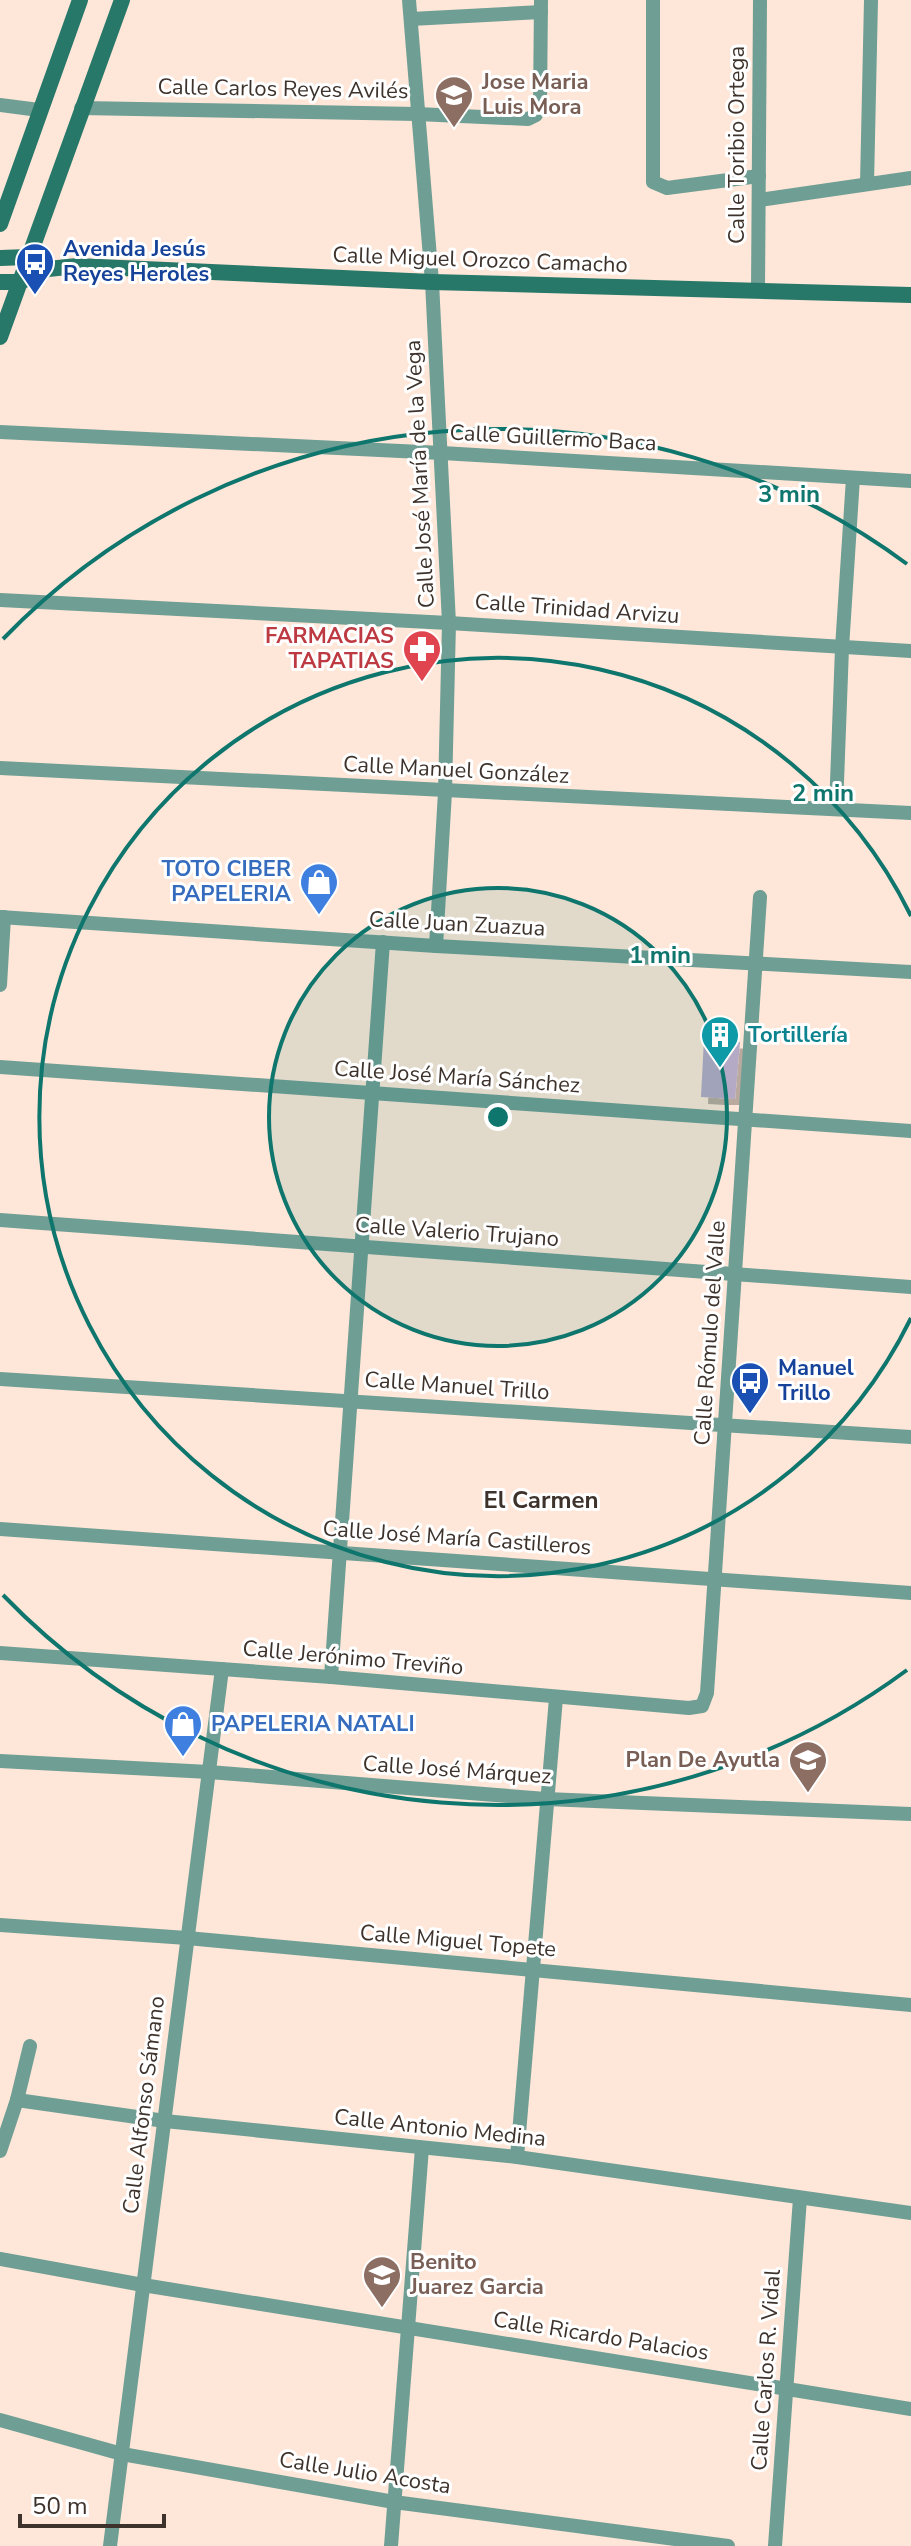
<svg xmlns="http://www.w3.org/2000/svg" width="911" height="2546" font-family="'Nunito Sans',sans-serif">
  <defs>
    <filter id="shadow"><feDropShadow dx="7" dy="7" stdDeviation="0" flood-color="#0004"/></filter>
  </defs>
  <rect width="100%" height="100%" fill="#fee7d8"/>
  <!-- building -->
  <path fill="#b4aac5" filter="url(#shadow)" d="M 704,1039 L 740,1042 L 735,1099 L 701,1097 Z"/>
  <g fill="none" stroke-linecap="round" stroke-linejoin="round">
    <!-- street -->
    <g stroke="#6f9e94" stroke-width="14">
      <path d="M 409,0 L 432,282 L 449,623 L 445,792 L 436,946"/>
      <path d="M 653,0 L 653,182 L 667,188 L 759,176"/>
      <path d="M 411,19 L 541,12"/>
      <path d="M 0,105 L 39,110"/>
      <path d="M 81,108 L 417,114 L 528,119 L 536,115 L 540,105 L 541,0"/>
      <path d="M 867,184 L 871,0"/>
      <path d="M 759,200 L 911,178"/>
      <path d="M 758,291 L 760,0"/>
      <path d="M 0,432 L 442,453 L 911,481"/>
      <path d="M 0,600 L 449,623 L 911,651"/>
      <path d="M 0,768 L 911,813"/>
      <path d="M 836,809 L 842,648 L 853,478"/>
      <path d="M 0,917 L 436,946 L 911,972"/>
      <path d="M 0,985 L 4,917"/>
      <path d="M 0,1067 L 911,1131"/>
      <path d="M 0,1220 L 911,1287"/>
      <path d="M 0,1379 L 911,1437"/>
      <path d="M 0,1529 L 911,1593"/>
      <path d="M 0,1653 L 331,1677 L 689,1708 L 702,1706 L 707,1693 L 760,897"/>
      <path d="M 331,1677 L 383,942"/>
      <path d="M 0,1761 L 209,1772 L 546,1799 L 911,1814"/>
      <path d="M 0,1925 L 187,1938 L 911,2005"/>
      <path d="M 17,2100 L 165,2121 L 517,2157 L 911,2213"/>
      <path d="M 0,2151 L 17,2100 L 30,2046"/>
      <path d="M 517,2157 L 556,1698"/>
      <path d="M 0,2259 L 143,2285 L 911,2409"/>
      <path d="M 0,2420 L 122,2454 L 394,2502 L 728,2546"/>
      <path d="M 110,2546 L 222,1669"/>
      <path d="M 391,2546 L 422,2148"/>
      <path d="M 775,2546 L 800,2198"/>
    </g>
    <!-- secondary -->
    <g stroke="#28786a" stroke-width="16">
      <path d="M 0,224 L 80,0"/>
      <path d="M 0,258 L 28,257 L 37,262"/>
      <path d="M 0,282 L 20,282 L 48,269 L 77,266 L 432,282 L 911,295"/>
      <path d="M 0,337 L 122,0"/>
    </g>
  </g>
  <!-- distance rings -->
  <circle cx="498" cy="1117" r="229" fill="#0f766e" fill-opacity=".12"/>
  <g fill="none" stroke="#0f766e" stroke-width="4">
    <circle cx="498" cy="1117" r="229"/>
    <path d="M911 1318A459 459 0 1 1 911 916"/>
    <path d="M907 1670A688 688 0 0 1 3 1595M3 639A688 688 0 0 1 907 564"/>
  </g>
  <!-- icons -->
  <defs>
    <g id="school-pin" transform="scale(2)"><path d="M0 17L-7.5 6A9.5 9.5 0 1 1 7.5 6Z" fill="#8d6e63" stroke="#fff"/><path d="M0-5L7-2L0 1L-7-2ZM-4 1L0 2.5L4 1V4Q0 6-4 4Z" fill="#fff"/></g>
    <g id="bus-pin" transform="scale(2)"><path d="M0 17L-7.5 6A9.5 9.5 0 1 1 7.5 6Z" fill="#1a4fb4" stroke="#fff"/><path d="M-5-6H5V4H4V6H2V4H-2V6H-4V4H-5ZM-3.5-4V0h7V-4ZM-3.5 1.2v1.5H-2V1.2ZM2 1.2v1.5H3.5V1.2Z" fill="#fff"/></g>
    <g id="pharmacy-pin" transform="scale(2)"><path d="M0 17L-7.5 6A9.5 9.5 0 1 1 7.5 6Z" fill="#e0444e" stroke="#fff"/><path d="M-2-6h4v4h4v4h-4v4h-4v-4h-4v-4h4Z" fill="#fff"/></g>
    <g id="shop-pin" transform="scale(2)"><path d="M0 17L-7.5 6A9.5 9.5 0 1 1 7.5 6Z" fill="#3f7fe0" stroke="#fff"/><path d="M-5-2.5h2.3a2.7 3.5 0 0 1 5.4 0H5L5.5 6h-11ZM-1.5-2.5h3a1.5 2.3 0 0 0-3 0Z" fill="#fff"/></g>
    <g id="building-pin" transform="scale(2)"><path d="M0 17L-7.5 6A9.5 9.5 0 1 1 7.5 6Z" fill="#0f9aa8" stroke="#fff"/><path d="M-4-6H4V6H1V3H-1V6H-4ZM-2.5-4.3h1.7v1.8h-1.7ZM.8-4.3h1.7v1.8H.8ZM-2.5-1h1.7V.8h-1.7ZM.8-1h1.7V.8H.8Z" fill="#fff"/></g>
  </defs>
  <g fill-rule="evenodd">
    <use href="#school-pin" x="454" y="95"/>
    <use href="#bus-pin" x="35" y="262"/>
    <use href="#pharmacy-pin" x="422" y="649"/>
    <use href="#shop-pin" x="319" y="882"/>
    <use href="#building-pin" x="720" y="1035"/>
    <use href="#bus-pin" x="750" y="1381"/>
    <use href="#shop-pin" x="183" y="1724"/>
    <use href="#school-pin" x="808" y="1760"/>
    <use href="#school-pin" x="382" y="2275"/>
  </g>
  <g text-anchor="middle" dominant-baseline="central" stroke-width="6" stroke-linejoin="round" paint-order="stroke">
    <!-- education labels -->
    <g font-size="22" font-weight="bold" fill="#785e54" stroke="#fff" text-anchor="start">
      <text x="482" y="82">Jose Maria<tspan x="482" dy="25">Luis Mora</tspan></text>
      <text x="780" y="1760" text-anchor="end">Plan De Ayutla</text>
      <text x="410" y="2262">Benito<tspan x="410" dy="25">Juarez Garcia</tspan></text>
    </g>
    <!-- street labels -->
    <g font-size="22" fill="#3e332c" stroke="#fff">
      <text transform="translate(283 89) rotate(1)">Calle Carlos Reyes Avilés</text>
      <text transform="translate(737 145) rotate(-90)">Calle Toribio Ortega</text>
      <text transform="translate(480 260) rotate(2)">Calle Miguel Orozco Camacho</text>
      <text transform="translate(553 438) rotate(3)">Calle Guillermo Baca</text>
      <text transform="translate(420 474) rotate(-93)">Calle José María de la Vega</text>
      <text transform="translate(577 609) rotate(4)">Calle Trinidad Arvizu</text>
      <text transform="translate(456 770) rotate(3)">Calle Manuel González</text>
      <text transform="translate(457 924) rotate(3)">Calle Juan Zuazua</text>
      <text transform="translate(457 1077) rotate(4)">Calle José María Sánchez</text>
      <text transform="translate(457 1232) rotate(4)">Calle Valerio Trujano</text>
      <text transform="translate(710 1333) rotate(-86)">Calle Rómulo del Valle</text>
      <text transform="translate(457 1386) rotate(4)">Calle Manuel Trillo</text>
      <text transform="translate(457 1538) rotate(4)">Calle José María Castilleros</text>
      <text transform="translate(353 1658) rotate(5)">Calle Jerónimo Treviño</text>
      <text transform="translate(457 1770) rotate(4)">Calle José Márquez</text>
      <text transform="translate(458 1941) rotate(5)">Calle Miguel Topete</text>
      <text transform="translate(144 2105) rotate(-83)">Calle Alfonso Sámano</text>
      <text transform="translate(440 2128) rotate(6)">Calle Antonio Medina</text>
      <text transform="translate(601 2336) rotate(9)">Calle Ricardo Palacios</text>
      <text transform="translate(766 2370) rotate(-86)">Calle Carlos R. Vidal</text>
      <text transform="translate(365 2473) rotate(9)">Calle Julio Acosta</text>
    </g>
    <!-- transit labels -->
    <g font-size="22" font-weight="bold" fill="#164399" stroke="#fff" text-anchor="start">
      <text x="63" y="249">Avenida Jesús<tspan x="63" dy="25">Reyes Heroles</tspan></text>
      <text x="778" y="1368">Manuel<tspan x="778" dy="25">Trillo</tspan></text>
    </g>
    <!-- health labels -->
    <g font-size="22" font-weight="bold" fill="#be3a42" stroke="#fff" text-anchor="end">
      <text x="394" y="636">FARMACIAS<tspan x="394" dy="25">TAPATIAS</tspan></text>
    </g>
    <!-- shop labels -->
    <g font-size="22" font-weight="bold" fill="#366cbe" stroke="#fff" text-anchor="end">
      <text x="291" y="869">TOTO CIBER<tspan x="291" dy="25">PAPELERIA</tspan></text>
      <text x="211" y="1724" text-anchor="start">PAPELERIA NATALI</text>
    </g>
    <!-- culture labels -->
    <g font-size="22" font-weight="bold" fill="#0d838f" stroke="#fff" text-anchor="start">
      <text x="748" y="1035">Tortillería</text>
    </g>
    <!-- neighbourhood labels -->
    <g font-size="24" font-weight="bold" fill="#3e332c" stroke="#fff">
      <text x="541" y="1500">El Carmen</text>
    </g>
  </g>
  <circle cx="498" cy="1117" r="12" fill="#0f766e" stroke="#fff" stroke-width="4"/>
  <g font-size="24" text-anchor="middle" font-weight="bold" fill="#0f766e" stroke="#fff" stroke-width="6" stroke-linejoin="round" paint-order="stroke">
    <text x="789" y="502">3 min</text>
    <text x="823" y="801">2 min</text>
    <text x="660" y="963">1 min</text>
  </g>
  <!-- scale -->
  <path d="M20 2514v12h144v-12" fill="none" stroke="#3e332c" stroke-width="4"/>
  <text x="32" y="2514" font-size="24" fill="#3e332c" stroke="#ffffff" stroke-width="6" paint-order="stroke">50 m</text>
</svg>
